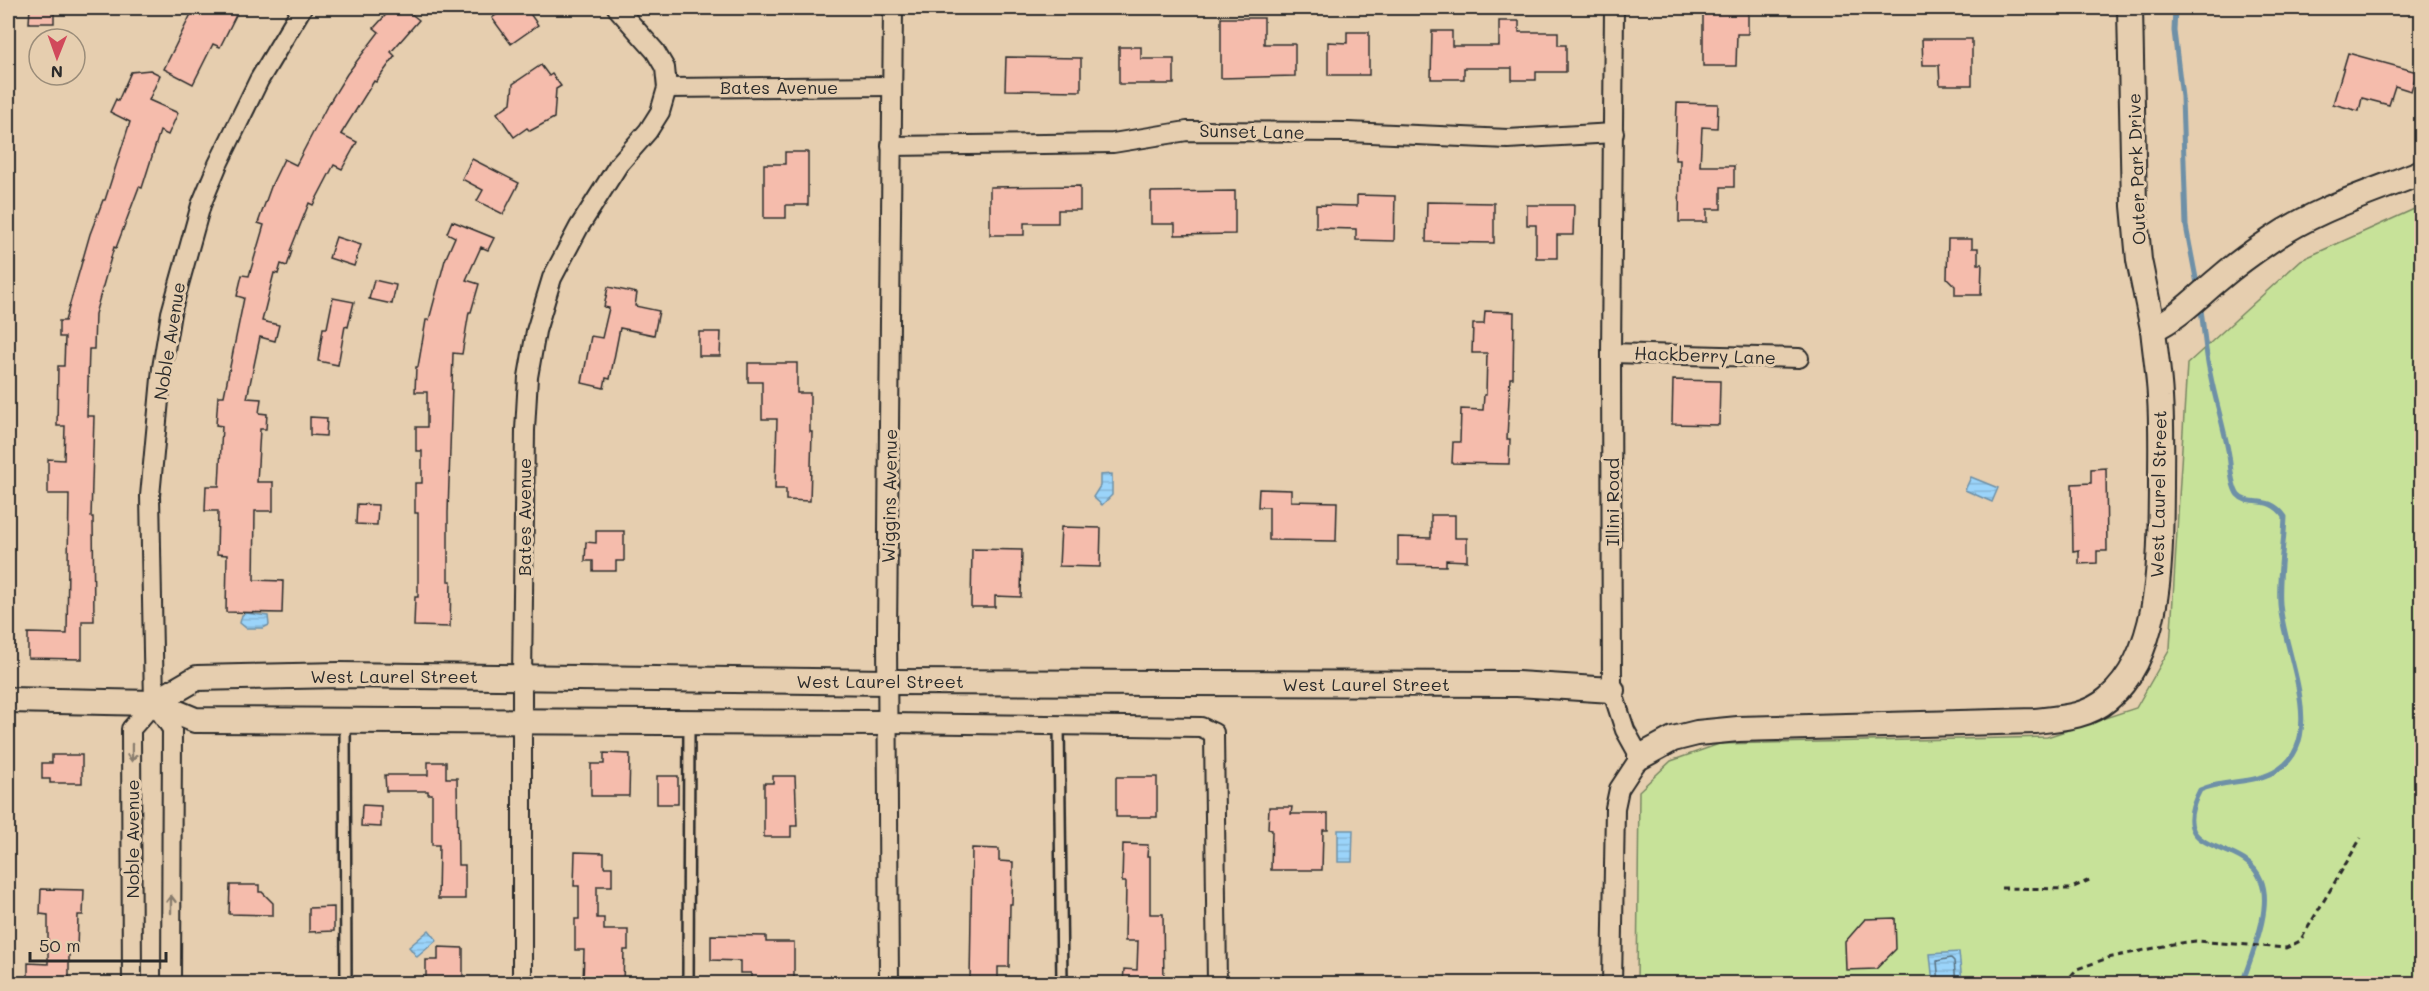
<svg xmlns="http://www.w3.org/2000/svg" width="2429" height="991" font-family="Mali,sans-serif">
  <defs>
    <pattern id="water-rules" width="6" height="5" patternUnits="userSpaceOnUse" patternTransform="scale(1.5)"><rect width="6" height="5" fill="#9bd4fa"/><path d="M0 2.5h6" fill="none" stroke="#86b6d6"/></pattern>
  </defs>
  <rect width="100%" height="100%" fill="#e6ceaf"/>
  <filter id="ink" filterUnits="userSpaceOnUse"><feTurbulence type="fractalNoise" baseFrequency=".0167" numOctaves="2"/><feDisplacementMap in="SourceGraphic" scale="12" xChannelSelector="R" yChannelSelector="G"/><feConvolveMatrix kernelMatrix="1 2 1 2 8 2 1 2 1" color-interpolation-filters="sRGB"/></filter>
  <g filter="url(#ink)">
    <!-- grass -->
    <path fill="#c7e299" stroke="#798662" stroke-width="1.5" d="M 2421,206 L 2421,983 L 1637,984 L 1639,791 L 1671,761 L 1719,744 L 2047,737 L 2136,708 L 2170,648 L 2187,364 L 2301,260 Z"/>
    <!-- water -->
    <g fill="url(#water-rules)" stroke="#6e90a7" stroke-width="1.5">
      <path d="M 1112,474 L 1112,495 L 1102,505 L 1093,497 L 1100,486 L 1100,475 Z"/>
      <path d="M 1971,477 L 1998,488 L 1992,502 L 1965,490 Z"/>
      <path d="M 246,613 L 268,616 L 269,625 L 263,628 L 246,628 L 240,623 L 242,615 Z"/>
      <path d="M 1338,830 L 1353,830 L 1352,862 L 1338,862 Z"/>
      <path d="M 429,930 L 437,940 L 417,957 L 409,947 Z"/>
      <path d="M 1959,952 L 1962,982 L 1933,983 L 1930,954 Z"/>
    </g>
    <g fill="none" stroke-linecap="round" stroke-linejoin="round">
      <!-- shore -->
      <path stroke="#586f7e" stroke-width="1.5" d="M 1939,984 L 1937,961 L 1951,958 L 1954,961 L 1956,984"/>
      <!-- stream -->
      <g stroke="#6e90a7" stroke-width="5">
        <path d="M 2175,8 L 2174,31 L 2182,97 L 2186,226 L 2198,289"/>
        <path d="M 2200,304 C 2204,327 2205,351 2210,373 C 2215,399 2223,424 2228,450 C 2231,462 2230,484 2238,495 C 2249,508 2269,493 2285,517 C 2284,546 2278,574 2280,604 C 2283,650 2328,737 2279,769 C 2255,785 2225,779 2200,790 C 2164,859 2243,836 2261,880 C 2273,908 2251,956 2242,984"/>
      </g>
    </g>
    <!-- building -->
    <g fill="#f5bcac" stroke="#2b2b2b" stroke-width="1.5">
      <path d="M 30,8 L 54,8 L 54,23 L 29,23 Z"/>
      <path d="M 194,8 L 220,8 L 236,15 L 220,47 L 213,44 L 193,84 L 164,69 Z"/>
      <path d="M 392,8 L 404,8 L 419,20 L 391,52 L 395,56 L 376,82 L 374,81 L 341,134 L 357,142 L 342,169 L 334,165 L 313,205 L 309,203 L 290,251 L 292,251 L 287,266 L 281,264 L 278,274 L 274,273 L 262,321 L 279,325 L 275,341 L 260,337 L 247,398 L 261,399 L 259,413 L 267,414 L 266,429 L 260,429 L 257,482 L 273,482 L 273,511 L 255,511 L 254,580 L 283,581 L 282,613 L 226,612 L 227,555 L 217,554 L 218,511 L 205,511 L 206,486 L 219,486 L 222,426 L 216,425 L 218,396 L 224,396 L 244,298 L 237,296 L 242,275 L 249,276 L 264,225 L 258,223 L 272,184 L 284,159 L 296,165 L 326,108 L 347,74 L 379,32 L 374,28 Z"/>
      <path d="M 506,8 L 526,8 L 538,25 L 511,44 L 492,18 Z"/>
      <path d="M 1703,8 L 1748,8 L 1748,34 L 1737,34 L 1736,66 L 1703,66 Z"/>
      <path d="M 1221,18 L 1264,18 L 1264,44 L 1295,44 L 1295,76 L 1221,78 Z"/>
      <path d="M 1499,21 L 1519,21 L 1519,32 L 1558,32 L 1558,45 L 1566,45 L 1566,72 L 1536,72 L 1536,80 L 1512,80 L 1512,68 L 1464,68 L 1464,79 L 1431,79 L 1432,31 L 1452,31 L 1452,46 L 1499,46 Z"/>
      <path d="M 1347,32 L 1369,32 L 1369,75 L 1328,75 L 1328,42 L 1347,43 Z"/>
      <path d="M 1922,39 L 1972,39 L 1972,85 L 1940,85 L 1939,65 L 1923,65 Z"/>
      <path d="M 1119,47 L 1141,47 L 1141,59 L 1174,59 L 1174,84 L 1119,84 Z"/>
      <path d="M 2348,53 L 2417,72 L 2411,91 L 2395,86 L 2389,105 L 2362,98 L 2359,111 L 2333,104 Z"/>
      <path d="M 1006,57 L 1081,58 L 1081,91 L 1005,90 Z"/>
      <path d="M 541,65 L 549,76 L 552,74 L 561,86 L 556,89 L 554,118 L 530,131 L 527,128 L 514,137 L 497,113 L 511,103 L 513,84 Z"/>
      <path d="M 150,70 L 160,75 L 149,100 L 178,113 L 168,135 L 160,131 L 142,188 L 139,187 L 116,248 L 114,247 L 95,314 L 94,349 L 89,349 L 87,416 L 94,416 L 91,517 L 93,517 L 94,621 L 82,621 L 82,659 L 28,658 L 28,633 L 67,634 L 69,494 L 48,494 L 48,459 L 64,460 L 65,426 L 57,426 L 58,366 L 64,366 L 65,337 L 59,337 L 59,321 L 65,321 L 90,234 L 103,200 L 105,200 L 130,122 L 110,112 L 116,99 L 118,101 L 131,72 Z"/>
      <path d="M 1677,103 L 1718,104 L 1717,128 L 1702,127 L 1700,166 L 1734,166 L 1734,187 L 1721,187 L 1721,209 L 1707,209 L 1707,222 L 1679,222 L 1680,160 L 1675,160 Z"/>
      <path d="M 785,152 L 808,152 L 808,205 L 786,205 L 786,218 L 764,218 L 764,164 L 785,164 Z"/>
      <path d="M 472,159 L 519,183 L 503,214 L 477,201 L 483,190 L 462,179 Z"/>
      <path d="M 1080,186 L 1080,210 L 1058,210 L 1058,223 L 1024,223 L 1024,235 L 990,235 L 990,187 Z"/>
      <path d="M 1235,191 L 1235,234 L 1175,235 L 1175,224 L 1151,224 L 1151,192 Z"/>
      <path d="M 1357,195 L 1395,196 L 1394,241 L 1356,240 L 1356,229 L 1316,228 L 1316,205 L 1357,206 Z"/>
      <path d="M 1427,202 L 1494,203 L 1494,243 L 1426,242 Z"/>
      <path d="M 1527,205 L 1574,205 L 1573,235 L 1557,235 L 1557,258 L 1536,258 L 1536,225 L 1527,225 Z"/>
      <path d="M 452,221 L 494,238 L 488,250 L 481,247 L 466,280 L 479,284 L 471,312 L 469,312 L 462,354 L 453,353 L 448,513 L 448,581 L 451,581 L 450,627 L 414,626 L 415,597 L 418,597 L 418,513 L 415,513 L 415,483 L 422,483 L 422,451 L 416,451 L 416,427 L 427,427 L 427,392 L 415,392 L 416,367 L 418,367 L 426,320 L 429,320 L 445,260 L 455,237 L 447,233 Z"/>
      <path d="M 336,237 L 361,245 L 354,266 L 329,258 Z"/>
      <path d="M 1948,239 L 1972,239 L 1972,248 L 1978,248 L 1978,264 L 1982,264 L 1981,295 L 1955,295 L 1955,286 L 1947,278 Z"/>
      <path d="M 374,280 L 396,285 L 392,304 L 369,299 Z"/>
      <path d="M 608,287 L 637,293 L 635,306 L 659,311 L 654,335 L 620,328 L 610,379 L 606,378 L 604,388 L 582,383 L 591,336 L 602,338 L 609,308 L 604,307 Z"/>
      <path d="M 333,298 L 354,302 L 348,327 L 345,326 L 338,365 L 318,361 L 323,328 L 327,328 Z"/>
      <path d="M 1485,311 L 1514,312 L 1513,378 L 1510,378 L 1507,439 L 1510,439 L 1509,464 L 1452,463 L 1453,442 L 1460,442 L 1461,409 L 1483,410 L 1484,395 L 1486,395 L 1487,353 L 1472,353 L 1473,324 L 1484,324 Z"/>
      <path d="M 699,332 L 721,332 L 720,356 L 699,356 Z"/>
      <path d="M 748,363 L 797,363 L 797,393 L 810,393 L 810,432 L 812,432 L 810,501 L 786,500 L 786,489 L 775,489 L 777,419 L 762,419 L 762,382 L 748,382 Z"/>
      <path d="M 1673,380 L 1720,381 L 1719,425 L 1672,424 Z"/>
      <path d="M 310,417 L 327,418 L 326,436 L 310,435 Z"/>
      <path d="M 2106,468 L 2107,551 L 2097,551 L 2097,563 L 2079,564 L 2079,550 L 2073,551 L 2072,484 L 2091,483 L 2091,469 Z"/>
      <path d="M 1259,489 L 1291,490 L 1291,501 L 1337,502 L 1336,541 L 1269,540 L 1269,507 L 1258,507 Z"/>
      <path d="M 357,504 L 378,505 L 377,525 L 356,524 Z"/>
      <path d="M 1431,515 L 1455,515 L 1455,538 L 1467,538 L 1467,561 L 1446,560 L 1446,566 L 1398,565 L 1398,537 L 1431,538 Z"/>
      <path d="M 1061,527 L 1101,528 L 1100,567 L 1059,566 Z"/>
      <path d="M 596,531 L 624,531 L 624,561 L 616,561 L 616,571 L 593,571 L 593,561 L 585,561 L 586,542 L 596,543 Z"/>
      <path d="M 972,549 L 1022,550 L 1021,597 L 995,596 L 995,607 L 971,607 Z"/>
      <path d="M 604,753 L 630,754 L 629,796 L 591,796 L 591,764 L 604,764 Z"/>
      <path d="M 52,755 L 82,755 L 82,783 L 50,783 L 50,779 L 42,779 L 42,763 L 52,763 Z"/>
      <path d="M 428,762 L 446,762 L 446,778 L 457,778 L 458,865 L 465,865 L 465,899 L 438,899 L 439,845 L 432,845 L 432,794 L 428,794 L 428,791 L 386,791 L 385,775 L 428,775 Z"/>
      <rect x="657" y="776" width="21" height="28"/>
      <path d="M 773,776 L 795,776 L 797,826 L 791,826 L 791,837 L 764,837 L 764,783 L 773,783 Z"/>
      <rect x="1116" y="777" width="41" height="40"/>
      <path d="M 362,805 L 381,806 L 381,827 L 361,826 Z"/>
      <path d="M 1269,807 L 1292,807 L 1291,814 L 1328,814 L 1328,830 L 1323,830 L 1322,870 L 1271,870 L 1272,830 L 1268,829 Z"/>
      <path d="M 1123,844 L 1148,845 L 1147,856 L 1150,856 L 1150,914 L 1163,914 L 1164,984 L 1123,984 L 1124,969 L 1137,970 L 1138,941 L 1125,941 L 1126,882 L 1122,882 Z"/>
      <path d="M 972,848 L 999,849 L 999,861 L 1013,862 L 1012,904 L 1010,904 L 1009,967 L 998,967 L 998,983 L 970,982 Z"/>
      <path d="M 575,852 L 604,853 L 604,867 L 612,867 L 612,886 L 597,886 L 597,918 L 604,918 L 604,930 L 628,930 L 628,950 L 624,950 L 623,984 L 583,984 L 584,950 L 575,950 L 575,919 L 579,919 L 579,886 L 574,886 Z"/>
      <path d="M 230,885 L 259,885 L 259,892 L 262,892 L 273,903 L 273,915 L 229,914 Z"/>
      <path d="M 41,889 L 84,890 L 83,915 L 78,915 L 77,950 L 69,950 L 69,984 L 28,984 L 28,963 L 48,964 L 48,915 L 40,914 Z"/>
      <path d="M 334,907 L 334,931 L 309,932 L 309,908 Z"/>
      <path d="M 1895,918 L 1896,949 L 1876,969 L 1846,970 L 1845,942 L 1865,919 Z"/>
      <path d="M 711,935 L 766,936 L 766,942 L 794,942 L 794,984 L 751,984 L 751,973 L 740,973 L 740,961 L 711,960 Z"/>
      <path d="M 438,947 L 463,948 L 463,984 L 426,984 L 426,960 L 438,960 Z"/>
    </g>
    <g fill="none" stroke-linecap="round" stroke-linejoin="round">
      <!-- lane casing -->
      <g stroke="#2b2b2b" stroke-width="14">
        <g id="lane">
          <path d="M 345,722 L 346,984"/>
          <path d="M 1059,725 L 1062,984"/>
          <path d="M 688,984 L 689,724"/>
        </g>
      </g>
      <!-- street casing -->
      <g stroke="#2b2b2b" stroke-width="22">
        <g id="street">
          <path d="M 667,88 L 892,86"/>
          <path d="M 891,146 L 1113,143 L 1187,131 L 1348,132 L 1508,139 L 1614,133"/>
          <path d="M 1611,353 L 1799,358"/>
          <path d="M 888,723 L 1201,727 L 1214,733 L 1217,984"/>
          <path d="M 132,984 L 131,729 L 154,703"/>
          <path d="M 171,984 L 172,729 L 154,703 L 150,496 L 162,368 L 171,313 L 201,205 L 218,164 L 259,80 L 302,8"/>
          <path d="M 522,984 L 522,678 L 525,430 L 528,377 L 536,331 L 552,278 L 579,227 L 619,164 L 648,131 L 660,112 L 667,88 L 665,68 L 655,51 L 617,8"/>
          <path d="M 889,984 L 887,635 L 893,8"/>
          <path d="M 1612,984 L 1615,808 L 1619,789 L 1640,757 L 1625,730 L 1612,690 L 1611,353 L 1614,8"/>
        </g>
      </g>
      <!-- secondary casing -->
      <g stroke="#2b2b2b" stroke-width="28">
        <g id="secondary">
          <path d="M 2130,8 L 2134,206 L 2139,260 L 2153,329"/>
          <path d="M 8,700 L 154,703 L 195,720 L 888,723"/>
          <path d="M 154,703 L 197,678 L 339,675 L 888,682 L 1517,684 L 1612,690"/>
          <path d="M 1640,757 L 1673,739 L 1697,733 L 1738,729 L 2035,721 C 2062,718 2087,717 2108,699 C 2163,652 2160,554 2161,488 C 2161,458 2162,427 2160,397 C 2159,374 2155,351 2153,329 C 2179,317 2197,297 2219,279 C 2235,265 2253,252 2271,240 C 2316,209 2370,193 2422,172"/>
        </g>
      </g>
      <!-- path -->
      <g stroke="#2b2b2b" stroke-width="3" stroke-dasharray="6 4.5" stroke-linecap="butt">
        <path d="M 2001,888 L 2069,889 L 2092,879"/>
        <path d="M 2064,984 L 2077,969 L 2108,958 L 2173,944 L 2196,941 L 2286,948 L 2300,941 L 2361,838"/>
      </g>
      <!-- lane -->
      <use href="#lane" stroke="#e6ceaf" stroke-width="9"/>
      <!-- street -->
      <use href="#street" stroke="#e6ceaf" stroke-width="18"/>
      <!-- secondary -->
      <use href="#secondary" stroke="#e6ceaf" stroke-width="24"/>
    </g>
    <!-- one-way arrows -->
    <defs><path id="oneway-shaft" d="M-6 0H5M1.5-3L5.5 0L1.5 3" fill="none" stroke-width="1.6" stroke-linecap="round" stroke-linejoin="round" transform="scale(1.5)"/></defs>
    <g stroke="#887c6d">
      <use href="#oneway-shaft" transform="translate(132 753) rotate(90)"/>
      <use href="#oneway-shaft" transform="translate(171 904) rotate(-90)"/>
    </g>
  </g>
  <g text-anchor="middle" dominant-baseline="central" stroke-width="6" stroke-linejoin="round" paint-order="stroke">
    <!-- street labels -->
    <g font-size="18" fill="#2b2b2b" stroke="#e6ceaf">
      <text x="779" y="87">Bates Avenue</text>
      <text transform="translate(1252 131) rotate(1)">Sunset Lane</text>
      <text transform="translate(2136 169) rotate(-92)">Outer Park Drive</text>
      <text transform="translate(169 341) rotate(-81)">Noble Avenue</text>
      <text transform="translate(1705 355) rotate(2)">Hackberry Lane</text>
      <text transform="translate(2158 494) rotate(-89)">West Laurel Street</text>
      <text transform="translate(889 496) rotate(-89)">Wiggins Avenue</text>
      <text transform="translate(1612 502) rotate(-90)">Illini Road</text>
      <text transform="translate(524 517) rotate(-90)">Bates Avenue</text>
      <text x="394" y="676">West Laurel Street</text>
      <text x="880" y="681">West Laurel Street</text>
      <text x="1366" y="684">West Laurel Street</text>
      <text transform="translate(132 839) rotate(-90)">Noble Avenue</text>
    </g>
  </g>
  <!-- margin -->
  <rect width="2429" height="991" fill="none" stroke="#e6ceaf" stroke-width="30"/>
  <rect x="15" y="15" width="2399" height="961" fill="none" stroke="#2b2b2b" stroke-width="2" filter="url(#ink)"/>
  <!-- north arrow -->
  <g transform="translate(57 57) rotate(181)"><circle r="28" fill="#e6ceaf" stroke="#9b8d7a" stroke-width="1.5"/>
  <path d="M0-4.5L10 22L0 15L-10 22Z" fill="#d1495b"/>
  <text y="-9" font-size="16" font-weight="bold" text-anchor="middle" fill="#2b2b2b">N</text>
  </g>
  <!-- scale -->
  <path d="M30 952v9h136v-9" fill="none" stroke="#2b2b2b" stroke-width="3"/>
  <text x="39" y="952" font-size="18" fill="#2b2b2b" stroke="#e6ceaf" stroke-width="4.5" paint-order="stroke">50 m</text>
</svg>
